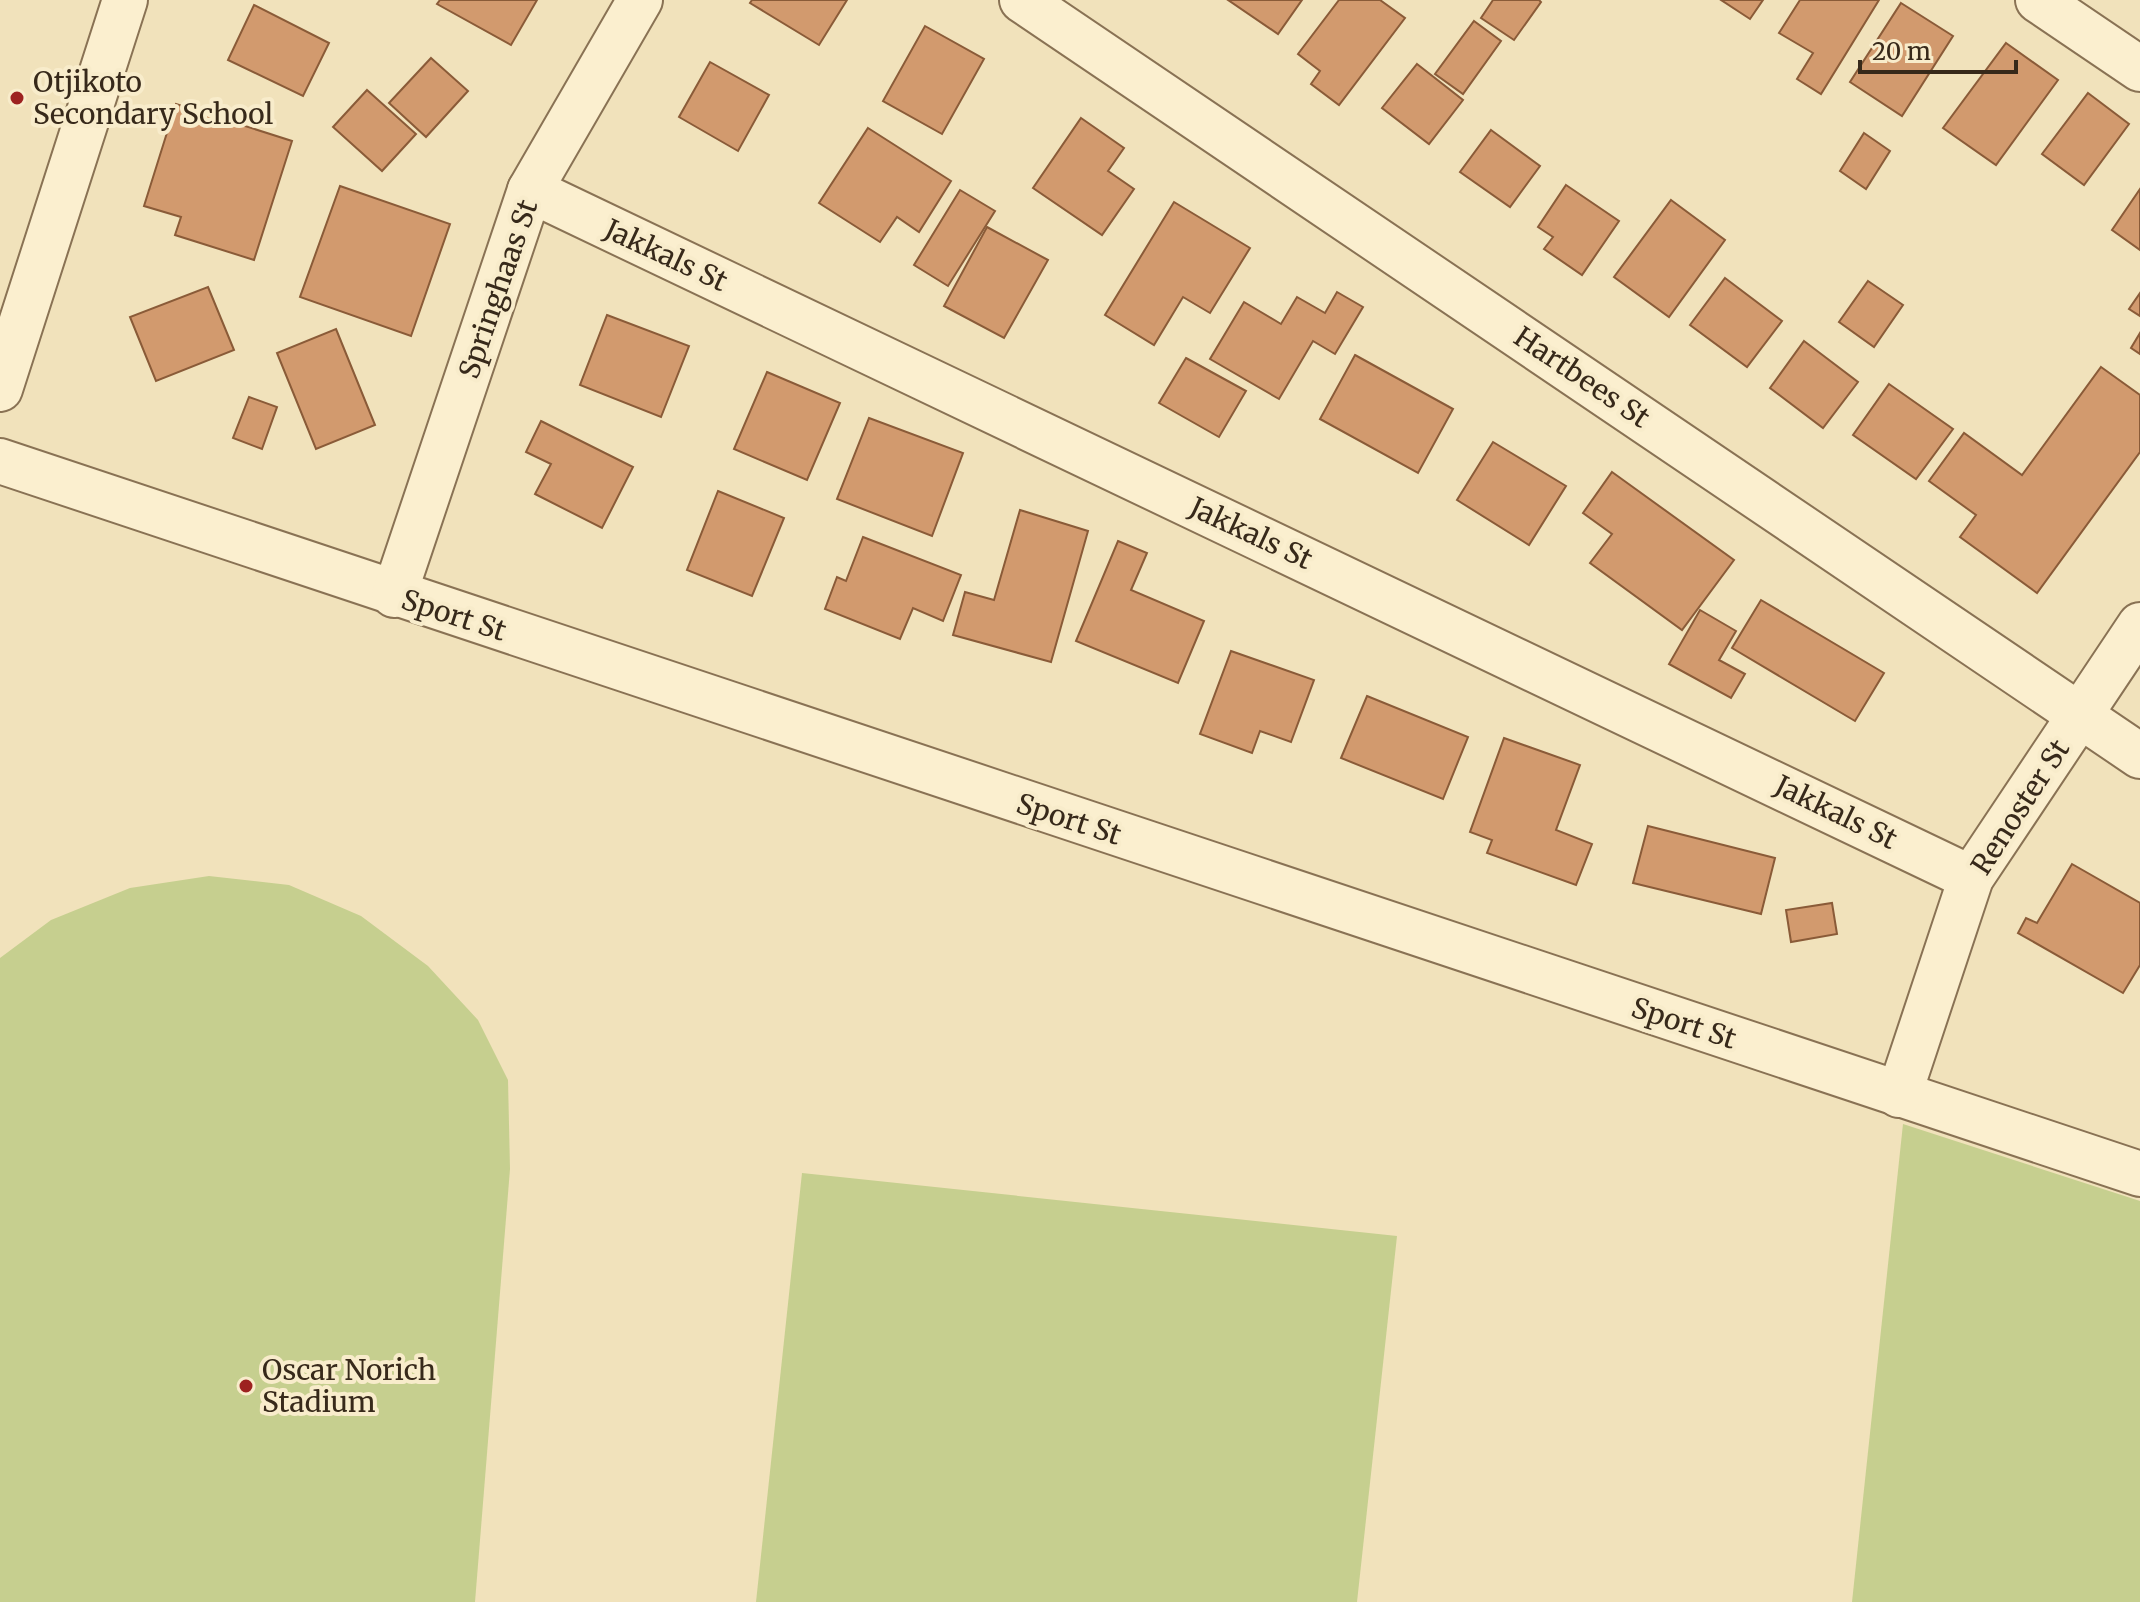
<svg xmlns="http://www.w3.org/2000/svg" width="2140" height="1602" font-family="Merriweather,serif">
  <rect width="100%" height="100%" fill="#f1e2bb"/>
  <!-- green -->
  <g fill="#c6cf8f">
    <path d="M 209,876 L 289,885 L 361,916 L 428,966 L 478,1020 L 508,1080 L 510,1169 L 475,1602 L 0,1602 L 0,958 L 51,920 L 130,888 Z"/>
    <path d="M 1903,1124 L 2140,1201 L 2140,1602 L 1852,1602 Z"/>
    <path d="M 802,1173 L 1397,1236 L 1357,1602 L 756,1602 Z"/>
  </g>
  <!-- building -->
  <g fill="#d29a6e" stroke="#8a5b38" stroke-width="2">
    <path d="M 440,0 L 537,0 L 511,45 L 437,4 Z"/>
    <path d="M 752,0 L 847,0 L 819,45 L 750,3 Z"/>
    <path d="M 1228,0 L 1302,0 L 1278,34 Z"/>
    <path d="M 1339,0 L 1380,0 L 1405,18 L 1339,105 L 1311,84 L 1320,71 L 1298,54 Z"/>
    <path d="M 1493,0 L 1539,0 L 1541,2 L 1514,40 L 1481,18 Z"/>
    <path d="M 1721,0 L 1763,0 L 1750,19 Z"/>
    <path d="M 1800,0 L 1879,0 L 1821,94 L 1797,79 L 1813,53 L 1779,33 Z"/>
    <path d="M 1901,3 L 1953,36 L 1902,116 L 1850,82 Z"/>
    <path d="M 254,5 L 329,43 L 303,96 L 228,60 Z"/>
    <path d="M 1474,21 L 1501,41 L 1463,94 L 1435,74 Z"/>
    <path d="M 925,26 L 984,59 L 942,134 L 883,101 Z"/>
    <path d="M 2006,43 L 2058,80 L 1996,165 L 1943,128 Z"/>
    <path d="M 431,58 L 468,91 L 426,137 L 389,103 Z"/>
    <path d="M 710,62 L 769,95 L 738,151 L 679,117 Z"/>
    <path d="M 1417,64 L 1463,100 L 1429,144 L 1382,108 Z"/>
    <path d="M 367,90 L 416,134 L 382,171 L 333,127 Z"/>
    <path d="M 2088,93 L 2129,124 L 2084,185 L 2042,154 Z"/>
    <path d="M 176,104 L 292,141 L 254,260 L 175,235 L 181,217 L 144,206 Z"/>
    <path d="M 1081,118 L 1124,148 L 1108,171 L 1134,189 L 1102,235 L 1033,188 Z"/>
    <path d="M 868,128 L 951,181 L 919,232 L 897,217 L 880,242 L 819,203 Z"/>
    <path d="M 1491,130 L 1540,166 L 1510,207 L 1460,172 Z"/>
    <path d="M 1864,133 L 1890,151 L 1866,189 L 1840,171 Z"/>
    <path d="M 1566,185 L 1619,221 L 1582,275 L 1544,249 L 1553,237 L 1538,227 Z"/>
    <path d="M 340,186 L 450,224 L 411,336 L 300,297 Z"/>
    <path d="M 2140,189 L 2140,250 L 2112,230 Z"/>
    <path d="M 960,190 L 995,211 L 948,286 L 914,265 Z"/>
    <path d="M 1671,200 L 1725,240 L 1669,317 L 1614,277 Z"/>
    <path d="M 1174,202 L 1250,248 L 1210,313 L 1183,297 L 1154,345 L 1105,315 Z"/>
    <path d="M 987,227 L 1048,260 L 1004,338 L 944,306 Z"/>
    <path d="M 1725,278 L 1782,321 L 1747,367 L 1690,325 Z"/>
    <path d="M 1868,281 L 1903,305 L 1874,347 L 1839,322 Z"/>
    <path d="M 208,287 L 234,350 L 156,381 L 130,317 Z"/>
    <path d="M 1337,292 L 1363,307 L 1335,354 L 1313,341 L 1279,399 L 1210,359 L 1244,302 L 1281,324 L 1297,297 L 1325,313 Z"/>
    <path d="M 2140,293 L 2140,316 L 2129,309 Z"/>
    <path d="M 607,315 L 689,346 L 661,417 L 580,385 Z"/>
    <path d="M 336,329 L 375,425 L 316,449 L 277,353 Z"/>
    <path d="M 2140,333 L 2140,354 L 2131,348 Z"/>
    <path d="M 1804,341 L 1858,382 L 1823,428 L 1770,388 Z"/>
    <path d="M 1355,355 L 1453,409 L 1418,473 L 1320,419 Z"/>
    <path d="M 1186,358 L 1246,391 L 1219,437 L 1159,403 Z"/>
    <path d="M 2101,367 L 2140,395 L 2140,452 L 2037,593 L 1960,537 L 1976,515 L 1929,481 L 1964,433 L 2022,475 Z"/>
    <path d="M 767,372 L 840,403 L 807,480 L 734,449 Z"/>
    <path d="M 1889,384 L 1953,429 L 1916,479 L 1853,435 Z"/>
    <path d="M 249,397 L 277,407 L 262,449 L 233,438 Z"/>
    <path d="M 869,418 L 963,453 L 932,536 L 837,499 Z"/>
    <path d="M 541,421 L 633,467 L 602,528 L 535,494 L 551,464 L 526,452 Z"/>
    <path d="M 1493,442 L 1566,486 L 1529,545 L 1457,500 Z"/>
    <path d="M 1612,472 L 1734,560 L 1682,630 L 1590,563 L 1612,534 L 1583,513 Z"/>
    <path d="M 718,491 L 784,518 L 752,596 L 687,570 Z"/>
    <path d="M 1020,510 L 1088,531 L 1051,662 L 953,635 L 965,592 L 994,600 Z"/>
    <path d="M 863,537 L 961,575 L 943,621 L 913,608 L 900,639 L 825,609 L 837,577 L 846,581 Z"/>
    <path d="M 1118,541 L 1147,553 L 1131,590 L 1204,621 L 1178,683 L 1076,641 Z"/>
    <path d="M 1761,600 L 1884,673 L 1855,721 L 1732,648 Z"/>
    <path d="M 1700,610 L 1736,631 L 1719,660 L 1745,674 L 1731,698 L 1669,664 Z"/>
    <path d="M 1231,651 L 1314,680 L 1291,742 L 1260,731 L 1252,753 L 1200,734 Z"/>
    <path d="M 1367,696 L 1468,737 L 1443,799 L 1341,758 Z"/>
    <path d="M 1504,738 L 1580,765 L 1556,830 L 1592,844 L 1576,885 L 1487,853 L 1492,840 L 1470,832 Z"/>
    <path d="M 1648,826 L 1775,858 L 1761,914 L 1633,883 Z"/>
    <path d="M 2072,864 L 2140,903 L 2140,965 L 2123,993 L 2018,933 L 2026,918 L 2037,923 Z"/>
    <path d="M 1832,903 L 1837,934 L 1791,942 L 1786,910 Z"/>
  </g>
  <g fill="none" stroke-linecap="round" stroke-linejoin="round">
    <!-- street casing -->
    <g stroke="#897254" stroke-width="48">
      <g id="street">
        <path d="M 1022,0 L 2140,756"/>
        <path d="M 2038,0 L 2140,69"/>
        <path d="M 530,190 L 1971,878"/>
        <path d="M 0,389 L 125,0"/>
        <path d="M 0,461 L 2140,1174"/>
        <path d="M 394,595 L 530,190 L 640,0"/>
        <path d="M 1899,1095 L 1971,878 L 2140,625"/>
      </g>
    </g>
    <!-- street -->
    <use href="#street" stroke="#fbefcf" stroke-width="44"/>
  </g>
  <!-- markers -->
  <g fill="#9d2220" stroke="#f8eccb" stroke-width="3">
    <circle cx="17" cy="98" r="8"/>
    <circle cx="246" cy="1386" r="8"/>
  </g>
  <g text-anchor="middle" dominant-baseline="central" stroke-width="8" stroke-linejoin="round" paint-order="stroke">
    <!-- poi labels -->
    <g font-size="28" fill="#37291a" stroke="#f8eccb" text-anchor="start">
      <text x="33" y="82">Otjikoto<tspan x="33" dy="32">Secondary School</tspan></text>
      <text x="262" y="1370">Oscar Norich<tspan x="262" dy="32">Stadium</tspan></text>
    </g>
    <!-- street labels -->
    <g font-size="28" fill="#37291a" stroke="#f8eccb">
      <text transform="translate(666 255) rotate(25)">Jakkals St</text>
      <text transform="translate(498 289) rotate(-71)">Springhaas St</text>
      <text transform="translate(1582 377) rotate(34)">Hartbees St</text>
      <text transform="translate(1251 533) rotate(25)">Jakkals St</text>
      <text transform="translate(454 615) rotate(18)">Sport St</text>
      <text transform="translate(2020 807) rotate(-57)">Renoster St</text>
      <text transform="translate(1836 812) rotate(26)">Jakkals St</text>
      <text transform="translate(1069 819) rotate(18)">Sport St</text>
      <text transform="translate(1684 1023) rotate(18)">Sport St</text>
    </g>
  </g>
  <!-- scale -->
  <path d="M1860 60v12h156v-12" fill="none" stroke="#37291a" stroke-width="4"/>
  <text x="1872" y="60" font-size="24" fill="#37291a" stroke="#f8eccb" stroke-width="6" paint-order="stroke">20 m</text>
</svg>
